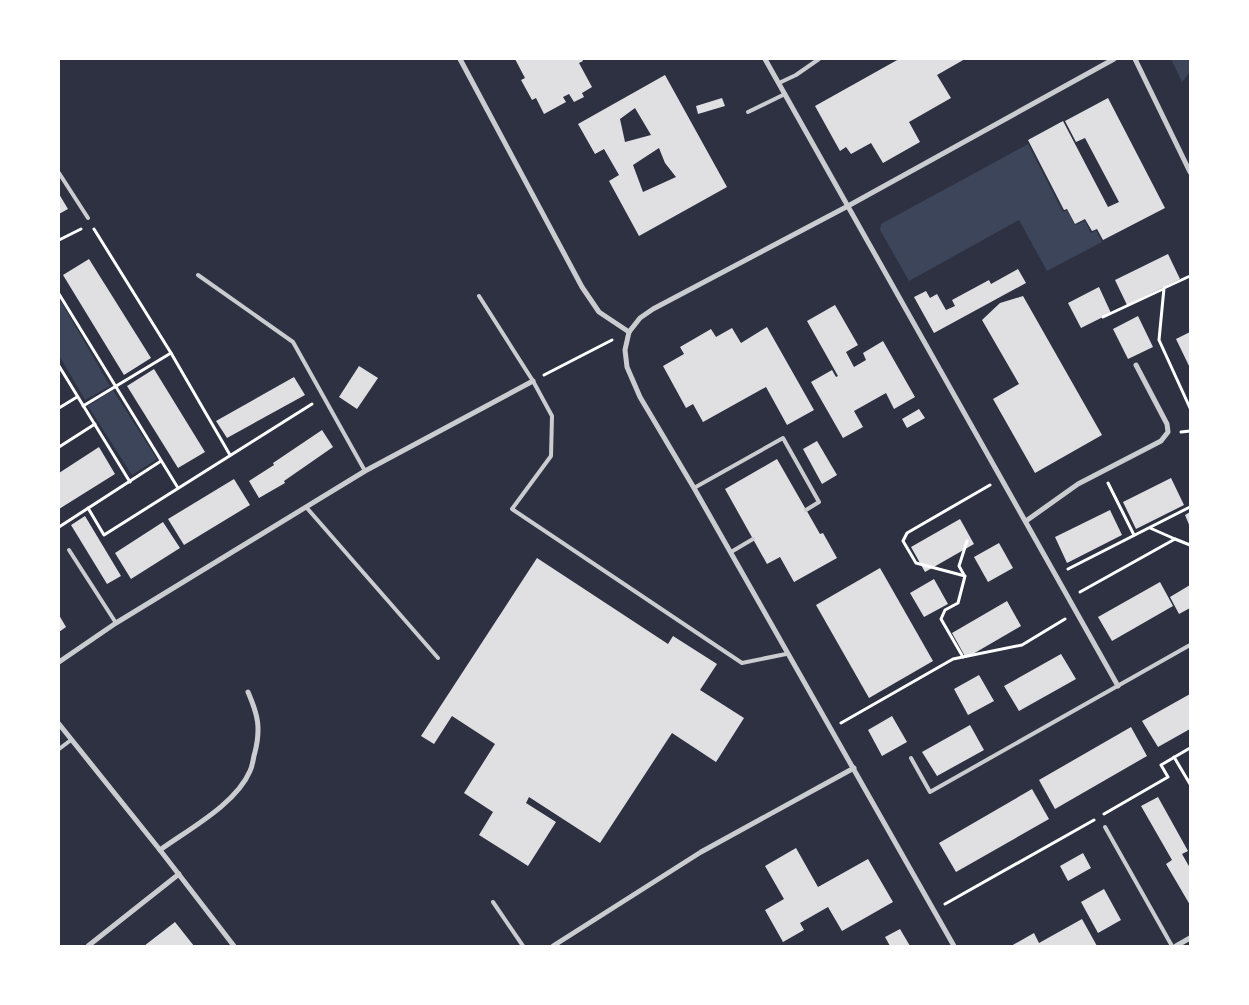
<svg xmlns="http://www.w3.org/2000/svg" width="1249" height="1005" font-family="Roboto,sans-serif">
  <rect width="100%" height="100%" fill="#2d3142"/>
  <!-- green -->
  <g fill="#3c4559">
    <path d="M 1171,59 L 1190,59 L 1190,72 L 1182,82 Z"/>
    <path d="M 1028,144 L 1063,212 L 1067,210 L 1075,225 L 1085,221 L 1091,233 L 1096,230 L 1102,242 L 1047,271 L 1019,220 L 909,281 L 880,230 L 881,224 Z"/>
    <path d="M 59,298 L 110,386 L 85,400 L 59,355 Z"/>
    <path d="M 113,390 L 157,459 L 132,475 L 88,406 Z"/>
  </g>
  <!-- building -->
  <g fill="#e0e0e3" fill-rule="evenodd">
    <path d="M 515,59 L 582,59 L 583,61 L 579,63 L 592,87 L 582,93 L 584,97 L 574,102 L 569,94 L 563,97 L 566,102 L 544,114 L 536,98 L 532,100 L 521,80 L 525,78 Z"/>
    <path d="M 899,59 L 965,59 L 937,75 L 951,98 L 909,122 L 920,142 L 883,163 L 871,143 L 851,154 L 846,147 L 840,151 L 815,106 Z"/>
    <path d="M 665,75 L 727,187 L 639,236 L 609,181 L 619,175 L 604,149 L 595,154 L 578,124 ZM 635,108 L 651,135 L 625,142 L 620,119 ZM 659,148 L 665,163 L 676,177 L 643,192 L 633,165 Z"/>
    <path d="M 722,98 L 725,106 L 698,114 L 696,106 Z"/>
    <path d="M 1108,98 L 1165,208 L 1103,240 L 1097,229 L 1092,231 L 1085,219 L 1075,224 L 1067,209 L 1064,210 L 1028,140 L 1063,121 L 1108,207 L 1119,202 L 1085,138 L 1076,142 L 1065,121 Z"/>
    <path d="M 59,194 L 68,209 L 59,214 Z"/>
    <path d="M 1168,254 L 1180,279 L 1127,305 L 1115,280 Z"/>
    <path d="M 89,259 L 151,358 L 124,375 L 63,275 Z"/>
    <path d="M 1018,269 L 1026,283 L 934,333 L 914,297 L 926,291 L 930,298 L 937,294 L 946,310 L 955,306 L 952,300 L 989,280 L 991,284 Z"/>
    <path d="M 1099,287 L 1111,313 L 1081,328 L 1068,303 Z"/>
    <path d="M 1023,296 L 1102,435 L 1035,473 L 993,399 L 1019,384 L 982,320 L 1000,303 Z"/>
    <path d="M 835,305 L 858,345 L 846,352 L 854,367 L 866,360 L 863,353 L 883,341 L 915,397 L 894,409 L 886,393 L 854,411 L 863,427 L 843,438 L 811,382 L 832,370 L 836,377 L 838,376 L 807,321 Z"/>
    <path d="M 1138,316 L 1153,347 L 1128,359 L 1113,329 Z"/>
    <path d="M 767,327 L 814,410 L 787,425 L 766,387 L 703,422 L 693,404 L 686,408 L 663,366 L 684,354 L 680,347 L 711,329 L 716,337 L 732,328 L 741,343 Z"/>
    <path d="M 1190,332 L 1190,368 L 1176,339 Z"/>
    <path d="M 359,366 L 378,378 L 357,409 L 339,397 Z"/>
    <path d="M 154,369 L 205,452 L 178,468 L 127,386 Z"/>
    <path d="M 294,377 L 305,395 L 227,438 L 216,421 Z"/>
    <path d="M 919,409 L 925,418 L 907,428 L 902,419 Z"/>
    <path d="M 322,430 L 333,447 L 284,481 L 285,483 L 259,498 L 249,481 L 274,465 L 273,463 Z"/>
    <path d="M 817,441 L 837,475 L 822,484 L 803,449 Z"/>
    <path d="M 99,447 L 115,474 L 59,509 L 59,473 Z"/>
    <path d="M 777,459 L 820,534 L 823,533 L 837,558 L 794,582 L 780,557 L 767,564 L 725,489 Z"/>
    <path d="M 1171,478 L 1184,505 L 1136,529 L 1123,502 Z"/>
    <path d="M 234,479 L 250,505 L 184,545 L 168,519 Z"/>
    <path d="M 1110,510 L 1122,535 L 1067,563 L 1055,537 Z"/>
    <path d="M 1190,512 L 1190,527 L 1185,515 Z"/>
    <path d="M 85,516 L 121,576 L 107,584 L 71,525 Z"/>
    <path d="M 960,519 L 974,544 L 925,572 L 911,547 Z"/>
    <path d="M 163,522 L 180,548 L 131,579 L 115,553 Z"/>
    <path d="M 999,543 L 1013,568 L 988,582 L 974,557 Z"/>
    <path d="M 537,558 L 668,644 L 673,636 L 717,664 L 700,690 L 744,718 L 716,762 L 672,733 L 600,843 L 529,797 L 526,803 L 556,822 L 528,866 L 479,835 L 493,812 L 464,793 L 495,744 L 452,716 L 434,744 L 421,736 Z"/>
    <path d="M 880,568 L 933,661 L 869,698 L 816,605 Z"/>
    <path d="M 934,579 L 948,604 L 924,617 L 910,593 Z"/>
    <path d="M 1160,582 L 1173,606 L 1112,641 L 1098,617 Z"/>
    <path d="M 1190,585 L 1190,608 L 1179,614 L 1170,597 Z"/>
    <path d="M 1007,601 L 1021,626 L 966,658 L 952,633 Z"/>
    <path d="M 59,615 L 66,627 L 59,632 Z"/>
    <path d="M 1061,654 L 1076,679 L 1019,711 L 1004,686 Z"/>
    <path d="M 979,675 L 994,701 L 968,715 L 954,689 Z"/>
    <path d="M 1190,694 L 1190,729 L 1158,747 L 1142,721 Z"/>
    <path d="M 892,716 L 907,742 L 882,756 L 868,730 Z"/>
    <path d="M 970,725 L 984,750 L 937,776 L 922,752 Z"/>
    <path d="M 1131,727 L 1147,756 L 1055,809 L 1039,780 Z"/>
    <path d="M 1032,789 L 1049,819 L 956,872 L 939,843 Z"/>
    <path d="M 1158,797 L 1188,851 L 1182,854 L 1190,868 L 1190,905 L 1166,864 L 1172,860 L 1141,806 Z"/>
    <path d="M 796,848 L 818,887 L 868,859 L 893,902 L 842,931 L 828,907 L 800,923 L 804,930 L 783,942 L 765,910 L 784,899 L 765,866 Z"/>
    <path d="M 1083,853 L 1091,868 L 1068,881 L 1060,866 Z"/>
    <path d="M 1104,889 L 1121,920 L 1098,933 L 1081,902 Z"/>
    <path d="M 1082,919 L 1097,946 L 1011,946 L 1034,933 L 1039,943 Z"/>
    <path d="M 175,922 L 194,946 L 144,946 Z"/>
    <path d="M 900,929 L 910,946 L 890,946 L 885,937 Z"/>
  </g>
  <g fill="none" stroke-linecap="round" stroke-linejoin="round">
    <!-- path -->
    <g stroke="#fff" stroke-width="3">
      <path d="M 94,229 L 171,353 L 230,455"/>
      <path d="M 59,240 L 81,229"/>
      <path d="M 1190,276 L 1164,288 L 1159,340 L 1190,408"/>
      <path d="M 59,294 L 178,488"/>
      <path d="M 1103,317 L 1163,289"/>
      <path d="M 59,366 L 130,482"/>
      <path d="M 544,375 L 612,340"/>
      <path d="M 83,406 L 171,353"/>
      <path d="M 59,408 L 77,397"/>
      <path d="M 1181,432 L 1190,431"/>
      <path d="M 59,447 L 95,424"/>
      <path d="M 1108,483 L 1134,535"/>
      <path d="M 88,508 L 104,535 L 312,404"/>
      <path d="M 59,527 L 161,461"/>
      <path d="M 1150,528 L 1175,539"/>
      <path d="M 1068,569 L 1190,507"/>
      <path d="M 964,575 L 959,566 L 967,541"/>
      <path d="M 1080,592 L 1175,539 L 1190,545"/>
      <path d="M 963,657 L 941,619 L 945,610 L 958,603 L 965,576 L 916,563 L 903,541 L 907,533 L 990,485"/>
      <path d="M 841,723 L 953,659 L 1022,645 L 1065,619"/>
      <path d="M 1174,757 L 1190,784"/>
      <path d="M 1104,814 L 1168,777 L 1161,765 L 1190,748"/>
      <path d="M 945,904 L 1094,820"/>
    </g>
    <!-- service -->
    <g stroke="#caccd0" stroke-width="4">
      <path d="M 779,83 L 796,75 L 819,59"/>
      <path d="M 748,112 L 785,94"/>
      <path d="M 59,173 L 88,218"/>
      <path d="M 198,275 L 293,342 L 365,471"/>
      <path d="M 479,296 L 533,381 L 552,416 L 551,456 L 512,509 L 742,663 L 786,654"/>
      <path d="M 694,488 L 783,438 L 819,502 L 806,510"/>
      <path d="M 306,507 L 438,658"/>
      <path d="M 69,550 L 116,623"/>
      <path d="M 731,552 L 753,539"/>
      <path d="M 59,749 L 71,740"/>
      <path d="M 911,758 L 930,792 L 1190,645"/>
      <path d="M 1105,827 L 1172,946"/>
      <path d="M 493,902 L 523,946"/>
    </g>
    <!-- minor -->
    <g stroke="#caccd0" stroke-width="5">
      <path d="M 460,59 L 582,287 L 599,312 L 629,332"/>
      <path d="M 765,59 L 1118,686"/>
      <path d="M 1135,59 L 1190,172"/>
      <path d="M 629,332 L 625,350 L 627,367 L 640,397 L 694,488 L 954,946"/>
      <path d="M 629,332 L 640,318 L 653,309 L 848,206 L 1114,59"/>
      <path d="M 1026,521 L 1078,484 L 1161,441 L 1168,432 L 1167,424 L 1136,365"/>
      <path d="M 59,662 L 116,623 L 365,471 L 533,381"/>
      <path d="M 59,724 L 160,850 L 234,946"/>
      <path d="M 160,850 C 189,829 236,804 250,771 C 253,765 253,758 255,752 C 261,728 258,715 248,692"/>
      <path d="M 88,946 L 179,874"/>
      <path d="M 553,946 L 701,852 L 854,768"/>
      <path d="M 1176,946 L 1190,938"/>
    </g>
  </g>
  <!-- border -->
  <rect width="1249" height="1005" fill="none" stroke="#ffffff" stroke-width="120"/>
</svg>
